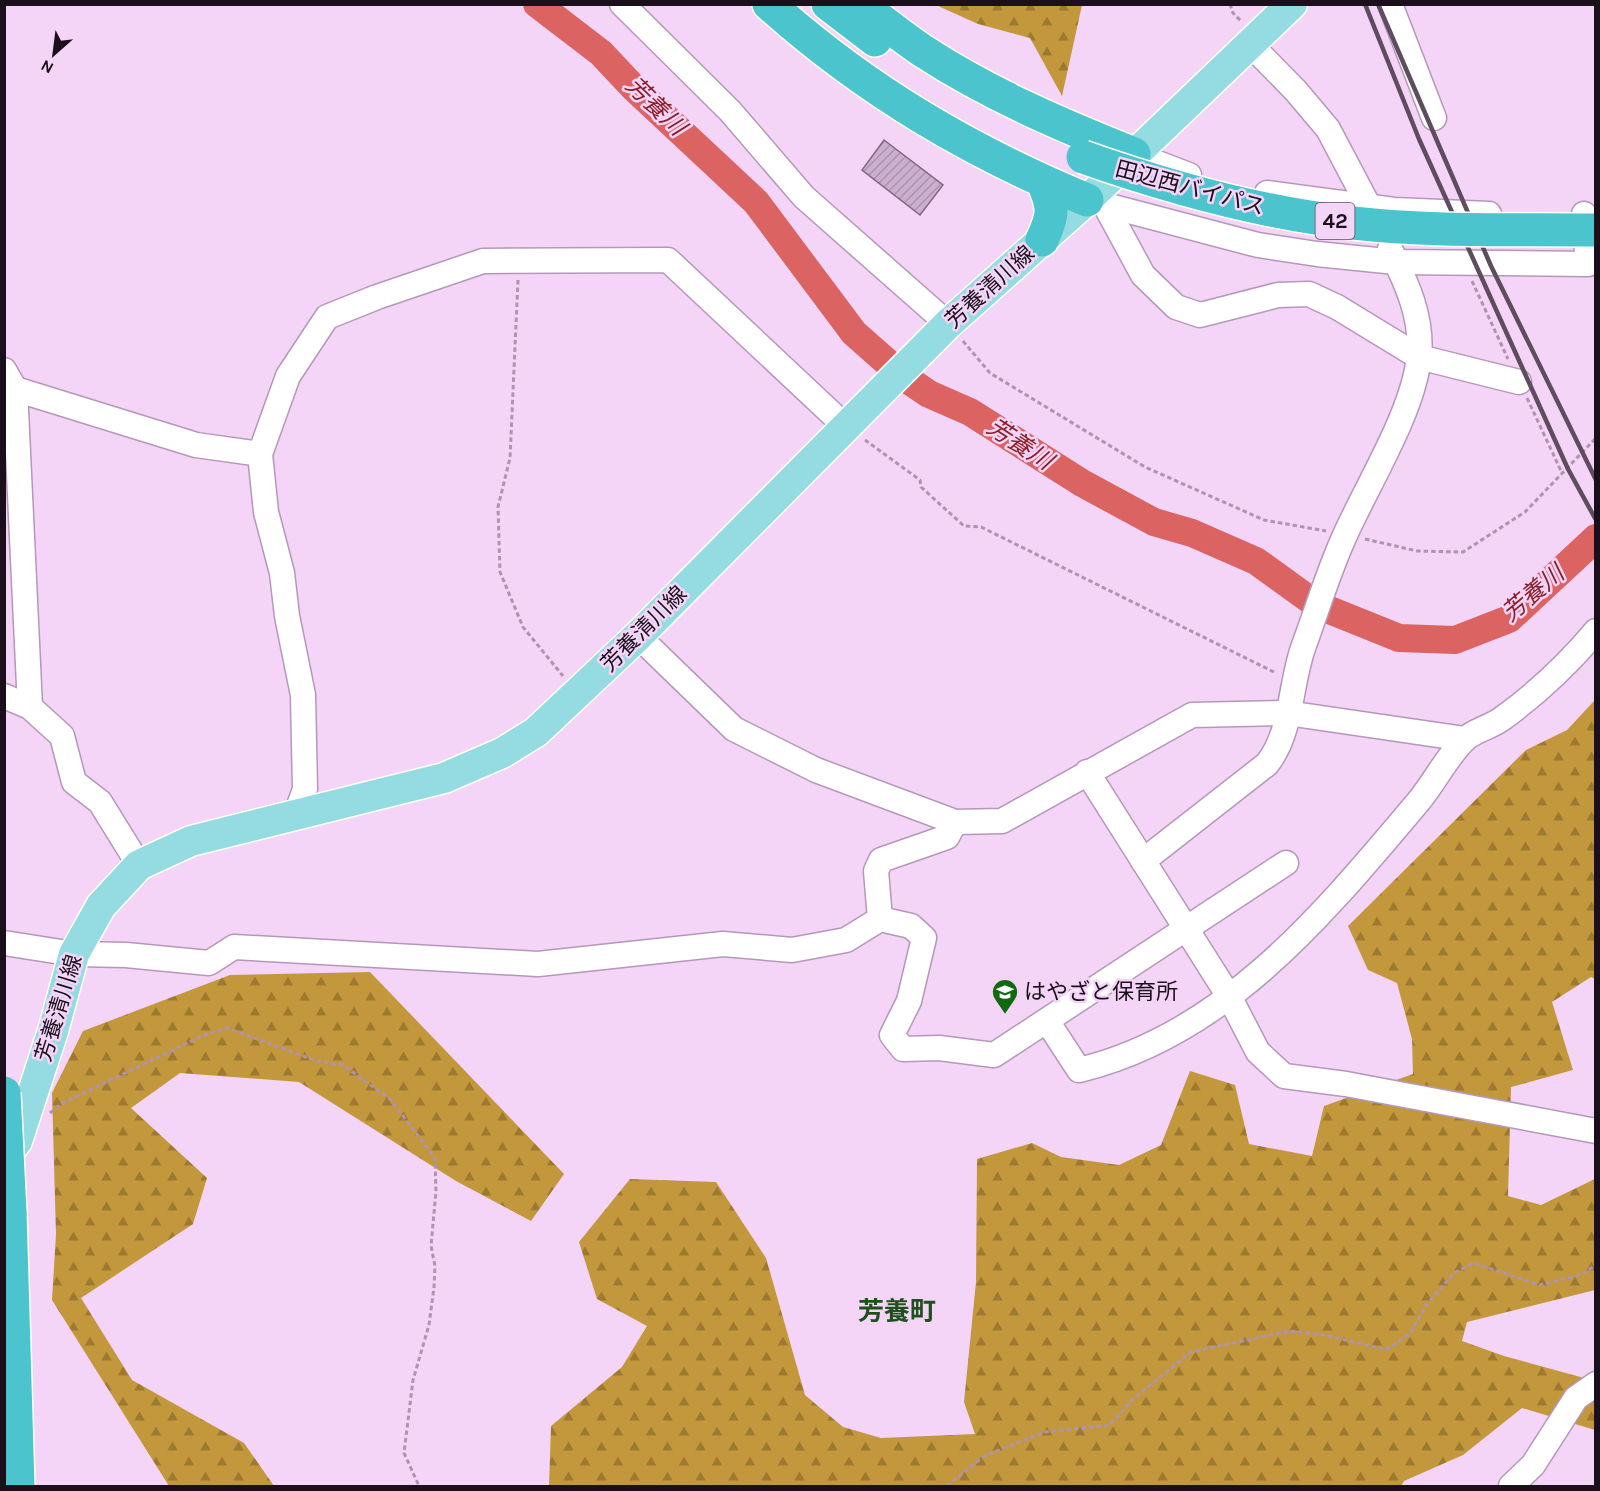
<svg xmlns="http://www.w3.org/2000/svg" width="1600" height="1491" font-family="Karla,'Noto Sans JP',sans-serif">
  <defs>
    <pattern id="forest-firs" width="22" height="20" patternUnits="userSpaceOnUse" patternTransform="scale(1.5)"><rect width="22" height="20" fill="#c3973b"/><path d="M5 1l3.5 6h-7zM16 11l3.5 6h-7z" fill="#9e7a31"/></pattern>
    <pattern id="building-hatch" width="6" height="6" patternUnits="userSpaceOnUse" patternTransform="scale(1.5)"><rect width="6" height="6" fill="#ccaed0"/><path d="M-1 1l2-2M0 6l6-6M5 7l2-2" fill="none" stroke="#af94b2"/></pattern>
  </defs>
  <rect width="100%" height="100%" fill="#f4d4f7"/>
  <!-- forest -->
  <g fill="url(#forest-firs)">
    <path d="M 936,5 L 1082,5 L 1062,96 L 1030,38 L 978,24 Z"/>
    <path d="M 1595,700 L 1595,979 L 1591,977 L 1552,1002 L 1573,1070 L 1511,1087 L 1508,1196 L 1541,1205 L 1595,1179 L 1595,1290 L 1467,1322 L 1462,1341 L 1504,1356 L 1595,1381 L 1595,1430 L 1522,1408 L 1463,1455 L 1404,1481 L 1401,1486 L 549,1486 L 551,1426 L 622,1367 L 647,1326 L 597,1299 L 579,1242 L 630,1179 L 716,1182 L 766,1258 L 805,1395 L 843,1427 L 881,1438 L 975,1434 L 964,1402 L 976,1282 L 977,1159 L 1032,1143 L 1061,1157 L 1119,1165 L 1161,1145 L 1190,1071 L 1235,1085 L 1249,1144 L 1312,1156 L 1324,1106 L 1413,1074 L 1412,1039 L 1397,983 L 1368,970 L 1348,926 L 1526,750 L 1567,730 Z"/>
    <path d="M 370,972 L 564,1174 L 531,1221 L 456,1181 L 299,1082 L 180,1073 L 131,1108 L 207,1178 L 193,1224 L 81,1298 L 132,1380 L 244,1443 L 274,1486 L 169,1486 L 52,1300 L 56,1234 L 52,1093 L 83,1031 L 230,975 Z"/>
  </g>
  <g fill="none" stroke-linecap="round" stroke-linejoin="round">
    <!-- river -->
    <path stroke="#db6463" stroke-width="28" d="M 537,4 L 601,53 L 633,87 L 756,202 L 854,333 L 905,378 L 929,394 L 970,412 L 1082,483 L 1154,522 L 1192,533 L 1256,561 L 1317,605 L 1399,638 L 1455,640 L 1509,619 L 1596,538"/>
  </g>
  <!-- building -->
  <path fill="url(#building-hatch)" stroke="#806584" stroke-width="1.5" d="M 884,140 L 943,185 L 920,215 L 862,170 Z"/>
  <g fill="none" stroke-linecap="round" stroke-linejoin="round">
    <!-- minor casing -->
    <g stroke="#b598b9" stroke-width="27">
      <g id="minor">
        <path d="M 622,4 L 730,111 L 804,197 L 948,324"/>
        <path d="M 1390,4 L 1434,118"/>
        <path d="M 1250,44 L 1296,91 L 1328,129 L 1375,218"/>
        <path d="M 1134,154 L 1189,175"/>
        <path d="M 1267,193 L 1394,210 L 1489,214"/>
        <path d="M 1087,200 L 1258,245 L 1317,254 L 1396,262 L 1588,264 L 1584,214"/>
        <path d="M 1105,205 L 1143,275 L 1176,307 L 1200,315 L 1278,295 L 1309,294 L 1337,307 L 1419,357 L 1519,382"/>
        <path d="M 4,370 L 15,389 L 30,707"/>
        <path d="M 15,389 L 196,445 L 260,454"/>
        <path d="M 638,636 L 734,729 L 816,770 L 955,822 L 1002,821 L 1192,715 L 1287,713 L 1465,739"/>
        <path d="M 4,696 L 30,707 L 62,736 L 74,782 L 100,802 L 139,865"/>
        <path d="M 1087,772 L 1230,998 L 1258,1052 L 1284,1076 L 1346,1084 L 1596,1131"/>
        <path d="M 296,814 L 305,789 L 303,695 L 287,616 L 282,573 L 266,512 L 260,454 L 288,376 L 327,317 L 377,297 L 483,261 L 668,260 L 845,426"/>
        <path d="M 1143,861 L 1267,764 C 1292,733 1290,685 1303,648 C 1316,613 1327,576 1342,542 C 1365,488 1413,414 1419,357 C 1423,318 1407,284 1390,249"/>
        <path d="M 880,919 L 876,871 L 881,860 L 947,837 L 955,822"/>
        <path d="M 4,943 L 74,954 L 126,955 L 209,963 L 234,947 L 538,964 L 723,944 L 792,950 L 846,940 L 880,919 L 911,926 L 924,938 L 909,1001 L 892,1035 L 903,1049 L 939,1048 L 994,1055 L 1286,863"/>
        <path d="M 1047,1021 L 1079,1070 C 1226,1035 1325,912 1418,802 C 1434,783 1446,758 1464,740 C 1474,730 1492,727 1503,718 C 1536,694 1570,662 1596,631"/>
        <path d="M 1511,1486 L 1533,1465 L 1576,1398 L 1596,1384"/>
      </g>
    </g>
    <!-- major casing -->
    <g stroke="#fff" stroke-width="33">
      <path id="major" d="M 4,1159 L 17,1141 L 53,1031 L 74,954 L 101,906 L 139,865 L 191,841 L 444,778 L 502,753 L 536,732 L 638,636 L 948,324 L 1087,200 L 1292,4"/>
    </g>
    <!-- highway casing -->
    <g stroke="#fff" stroke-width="36">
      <g id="highway">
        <path d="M 769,4 C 865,90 969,151 1087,200"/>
        <path d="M 828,4 L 875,40"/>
        <path d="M 860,4 C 881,20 902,37 923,51 C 989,94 1061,125 1134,154"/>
        <path d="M 1042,240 C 1054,214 1054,208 1043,182"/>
        <path d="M 10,1212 L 18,1486"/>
      </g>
    </g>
    <!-- path -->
    <g stroke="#ae94b0" stroke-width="3" stroke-dasharray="4.5 3" stroke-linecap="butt">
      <path d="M 1230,4 L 1233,13 L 1241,21"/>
      <path d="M 518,280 L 510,458 L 498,507 L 500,572 L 523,627 L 563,676"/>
      <path d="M 1472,281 L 1508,359"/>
      <path d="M 963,341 L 990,373 L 1145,467 L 1264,520 L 1326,531"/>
      <path d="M 1527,398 L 1562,473"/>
      <path d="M 865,440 L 920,480 L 921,487 L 964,526 L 981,527 L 1276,673"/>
      <path d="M 1365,539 L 1417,551 L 1463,552 L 1525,512 L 1596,438"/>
      <path d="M 50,1113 L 61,1104 L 202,1036 L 227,1028 L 317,1061 L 343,1065 L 390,1099 L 435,1158 L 436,1191 L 431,1246 L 435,1266 L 434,1287 L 429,1325 L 413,1380 L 404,1453 L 419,1486"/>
      <path d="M 947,1486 L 984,1456 L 1045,1432 L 1110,1425 L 1132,1400 L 1191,1352 L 1289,1331 L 1325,1335 L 1386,1350 L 1410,1334 L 1427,1304 L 1454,1273 L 1473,1263 L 1540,1285 L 1580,1275 L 1596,1265"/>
    </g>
    <!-- minor -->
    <use href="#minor" stroke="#fff" stroke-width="24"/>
    <!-- major -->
    <use href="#major" stroke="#94dce2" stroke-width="30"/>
    <!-- highway -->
    <use href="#highway" stroke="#4cc4ce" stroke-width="33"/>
    <!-- rail -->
    <g stroke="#5e4c5f" stroke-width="4.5">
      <path d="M 1365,4 L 1419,139 L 1568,469 L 1596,520"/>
      <path d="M 1378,4 L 1491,266 L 1596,480"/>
    </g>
    <!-- highway-bridge casing -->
    <g stroke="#fff" stroke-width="36" stroke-linecap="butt">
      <g id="highway-bridge">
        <path d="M 1083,157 C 1171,188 1260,213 1353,223 C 1433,232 1515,229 1596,230"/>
        <path d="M 4,1093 L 10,1212"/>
      </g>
    </g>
    <!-- highway-bridge -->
    <use href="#highway-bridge" stroke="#4cc4ce" stroke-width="33"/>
  </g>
  <!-- icons -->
  <defs>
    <g id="school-pin" transform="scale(1.35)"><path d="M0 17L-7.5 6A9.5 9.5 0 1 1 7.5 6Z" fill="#11690f" stroke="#f4d4f7"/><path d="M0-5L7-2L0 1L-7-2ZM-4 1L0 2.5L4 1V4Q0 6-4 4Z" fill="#fff"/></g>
  </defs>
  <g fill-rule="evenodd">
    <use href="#school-pin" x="1005" y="992"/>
  </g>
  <g text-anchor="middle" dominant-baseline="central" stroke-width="5" stroke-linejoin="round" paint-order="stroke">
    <!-- shield labels -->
    <rect fill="#f4d4f7" stroke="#5b4a5d" stroke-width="1.5" x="1315.5" y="203" width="39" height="36" rx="4.5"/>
    <g font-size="21" font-weight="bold" fill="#1a0f1b">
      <text x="1335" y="221">42</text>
    </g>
    <!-- street labels -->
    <g font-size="22" fill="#1a0f1b" stroke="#f4d4f7">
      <text transform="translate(1190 188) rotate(15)">田辺西バイパス</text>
      <text transform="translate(990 287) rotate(-42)">芳養清川線</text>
      <text transform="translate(644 629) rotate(-45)">芳養清川線</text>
      <text transform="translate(59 1008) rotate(-73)">芳養清川線</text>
    </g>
    <!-- poi labels -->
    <g font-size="22" fill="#1a0f1b" stroke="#f4d4f7" text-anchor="start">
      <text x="1024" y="992">はやざと保育所</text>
    </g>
    <!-- water labels -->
    <g font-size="24" font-style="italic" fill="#8b1e26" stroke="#f4d4f7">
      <text transform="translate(656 106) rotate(44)">芳養川</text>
      <text transform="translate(1020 444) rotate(33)">芳養川</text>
      <text transform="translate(1533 593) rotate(-40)">芳養川</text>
    </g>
    <!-- quarter labels -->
    <g font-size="26" font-weight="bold" fill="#1e511b" stroke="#f4d4f7">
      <text x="897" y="1311">芳養町</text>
    </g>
  </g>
  <!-- border -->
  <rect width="1600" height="1491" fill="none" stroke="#1a0f1b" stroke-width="12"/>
  <!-- north arrow -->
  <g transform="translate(54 54) rotate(208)" stroke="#f4d4f7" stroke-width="4.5" paint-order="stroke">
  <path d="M0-4.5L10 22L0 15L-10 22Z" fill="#1a0f1b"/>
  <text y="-9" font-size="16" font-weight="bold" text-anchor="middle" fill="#1a0f1b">N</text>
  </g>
</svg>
